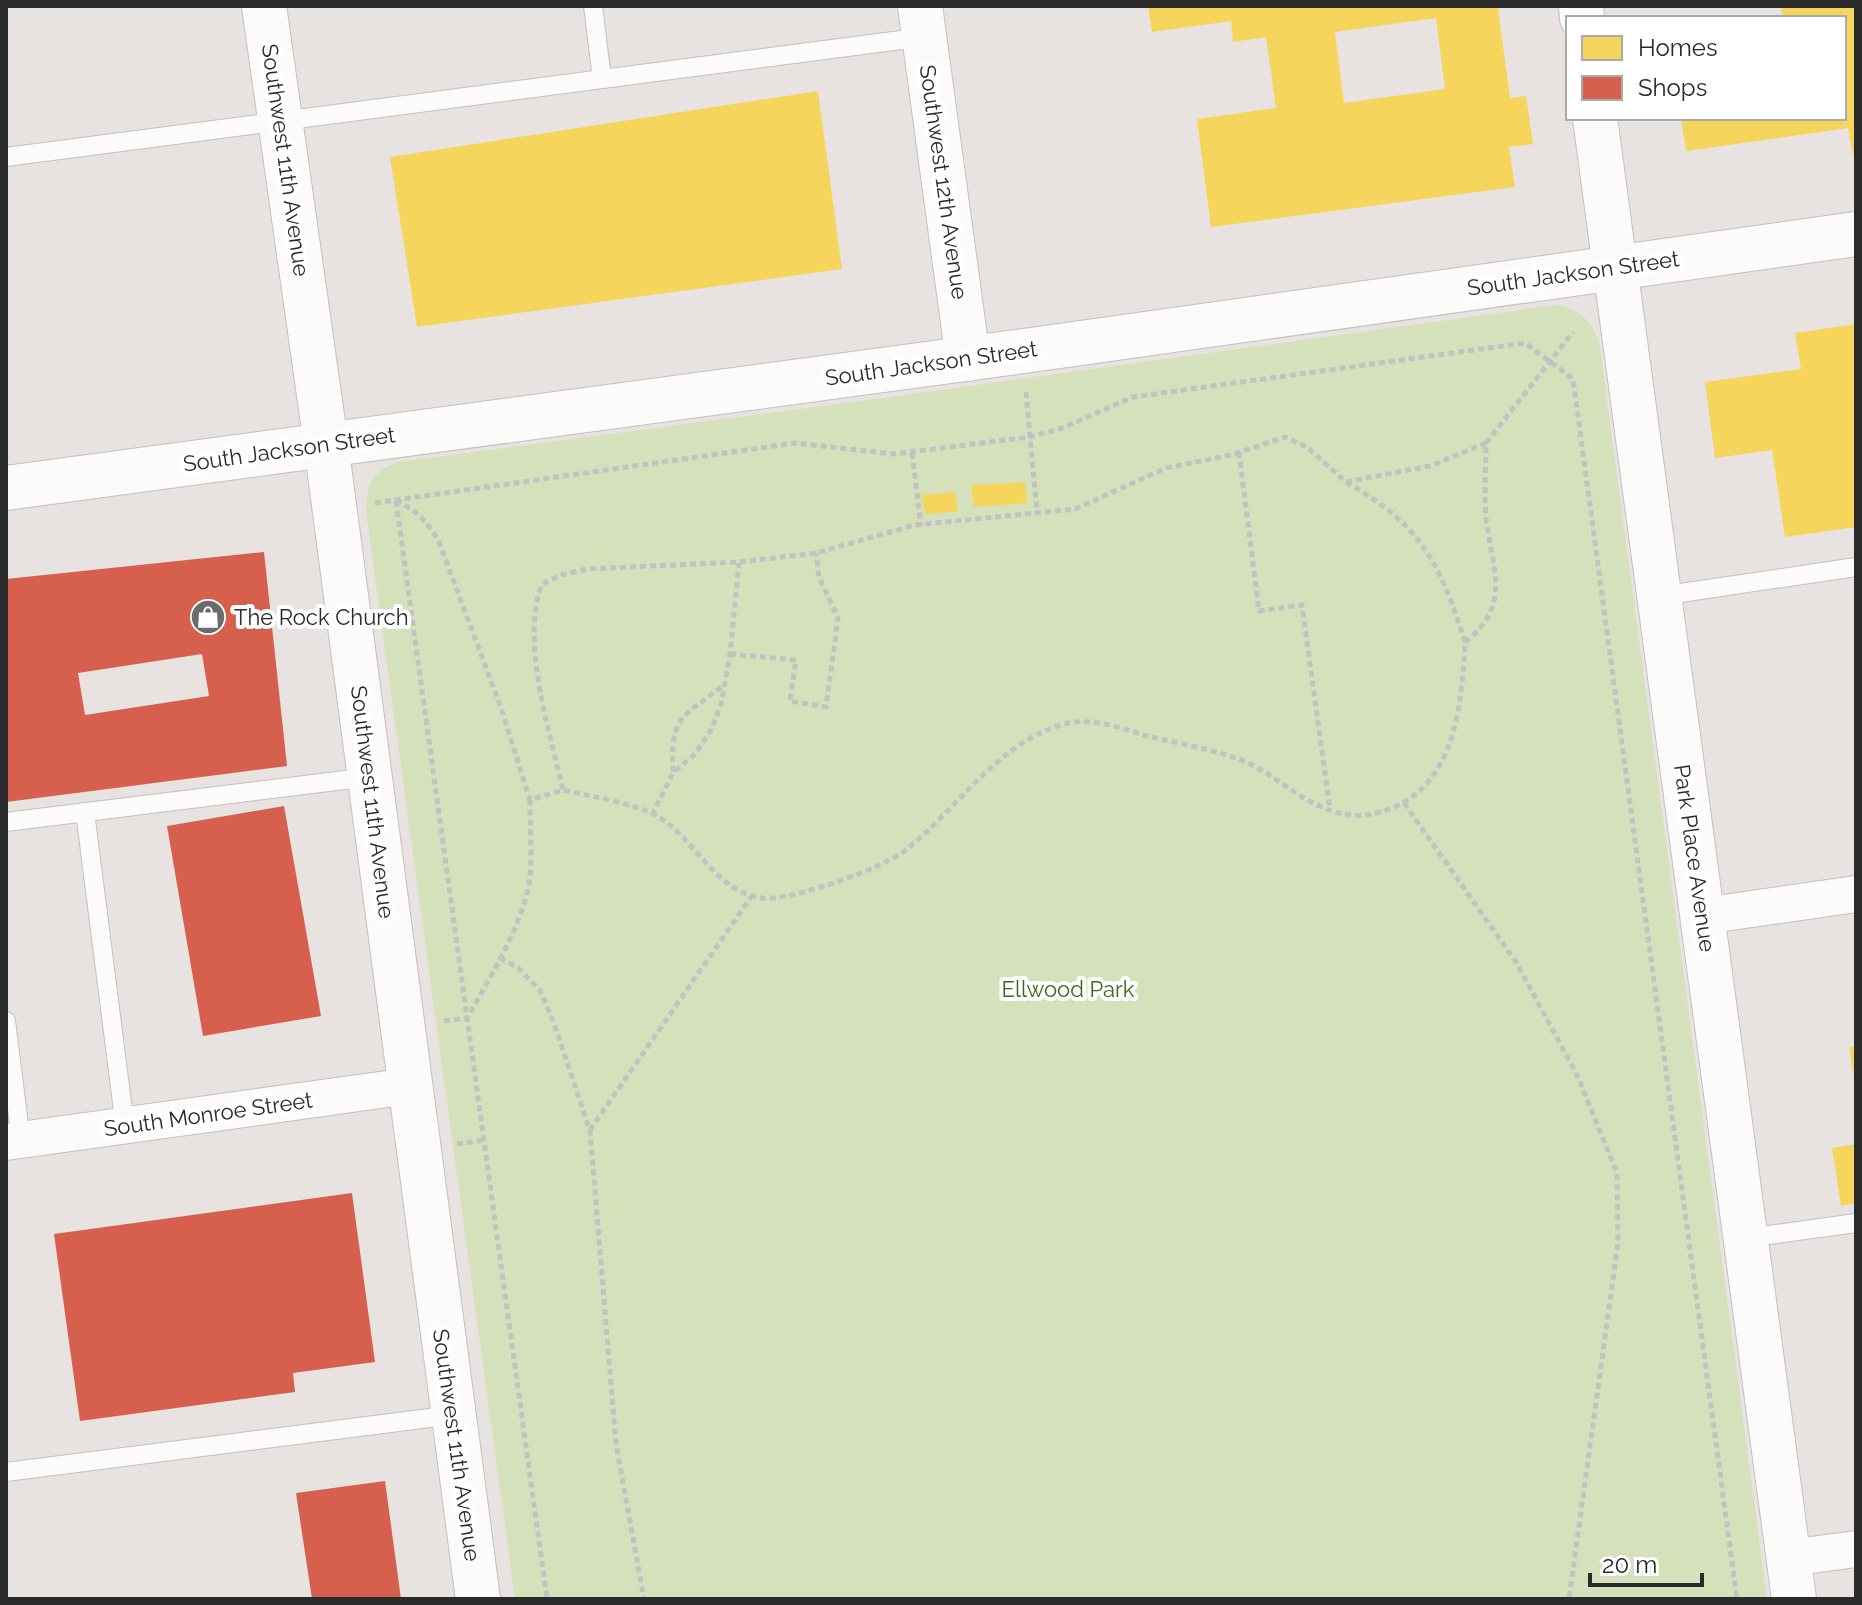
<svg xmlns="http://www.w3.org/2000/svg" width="1862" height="1605" font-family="Raleway,sans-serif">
  <rect width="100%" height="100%" fill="#e8e2e0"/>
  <!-- green -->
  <path fill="#d5e1ba" d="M 1556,305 C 1579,309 1591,320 1599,341 L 1767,1599 L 515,1599 L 366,511 C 368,482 370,473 398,462 L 883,398 Z"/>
  <!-- homes -->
  <g fill="#f6d55c" fill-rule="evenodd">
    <path d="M 1148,6 L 1510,6 L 1498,9 L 1510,98 L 1526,96 L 1533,144 L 1509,147 L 1515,187 L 1211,227 L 1197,119 L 1276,108 L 1266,37 L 1233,42 L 1231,21 L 1152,32 ZM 1436,18 L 1445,89 L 1344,103 L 1335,32 Z"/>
    <path d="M 1781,6 L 1856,6 L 1856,170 L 1848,128 L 1686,151 L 1681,118 L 1844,118 L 1844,18 L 1783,18 Z"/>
    <path d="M 818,91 L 842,269 L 417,327 L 390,157 Z"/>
    <path d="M 1856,324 L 1856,527 L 1785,537 L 1772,450 L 1715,458 L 1705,382 L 1801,369 L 1795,333 Z"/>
    <path d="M 1025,482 L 1027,503 L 974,507 L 971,485 Z"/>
    <path d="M 955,492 L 958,511 L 925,514 L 922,495 Z"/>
    <path d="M 1856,1046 L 1856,1078 L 1854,1078 L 1849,1047 Z"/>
    <path d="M 1856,1144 L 1856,1203 L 1841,1206 L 1832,1148 Z"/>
  </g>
  <!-- shops -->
  <g fill="#d6604d" fill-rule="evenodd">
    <path d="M 264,552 L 287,766 L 6,802 L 6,579 ZM 202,654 L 209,696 L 85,715 L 78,673 Z"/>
    <path d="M 284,806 L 321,1016 L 203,1036 L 167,826 Z"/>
    <path d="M 352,1193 L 375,1362 L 293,1373 L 295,1392 L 80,1421 L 54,1234 Z"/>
    <path d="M 385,1481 L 401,1599 L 312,1599 L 296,1493 Z"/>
  </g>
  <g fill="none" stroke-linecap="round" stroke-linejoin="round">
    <!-- lane casing -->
    <g stroke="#c2c1c1" stroke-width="20">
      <g id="lane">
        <path d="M 593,6 L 602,79"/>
        <path d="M 6,157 L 924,37"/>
        <path d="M 1660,596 L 1856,567"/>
        <path d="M 85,812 L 125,1126"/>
        <path d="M 6,822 L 369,777"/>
        <path d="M 6,1021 L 21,1140"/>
        <path d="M 1747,1238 L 1856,1223"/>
        <path d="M 6,1472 L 453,1415"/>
      </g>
    </g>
    <!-- street casing -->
    <g stroke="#c2c1c1" stroke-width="38">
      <g id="street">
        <path d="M 1703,916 L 1856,894"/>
        <path d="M 6,1142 L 409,1086"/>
        <path d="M 1789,1558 L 1856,1549"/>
      </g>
    </g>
    <!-- secondary casing -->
    <g stroke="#c2c1c1" stroke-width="46">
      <g id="secondary">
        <path d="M 264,6 L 326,444 L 478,1599"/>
        <path d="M 920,6 L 968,359"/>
        <path d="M 1581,6 L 1582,18"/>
        <path d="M 1595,118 L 1794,1599"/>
        <path d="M 6,488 L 1024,351 L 1856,234"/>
      </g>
    </g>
    <!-- path -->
    <g stroke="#c3c2c2" stroke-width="5" stroke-dasharray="6 4" stroke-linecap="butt">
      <path d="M 1026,392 L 1037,513"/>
      <path d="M 1486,443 L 1573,332"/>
      <path d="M 1239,452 L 1259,611 L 1302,605 L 1330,810"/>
      <path d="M 912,453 L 921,525"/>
      <path d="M 1346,482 C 1421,525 1439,561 1465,642"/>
      <path d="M 396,500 C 416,510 428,522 439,542 L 501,708 L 530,800 L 563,790 C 550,733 520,640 542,584 L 561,575 L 587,569 L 739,562 L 816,553 L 915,525 L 1075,509 L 1166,468 L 1231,455 L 1285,437 L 1307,447 L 1346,482 L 1430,466 L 1486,443 C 1486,467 1484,493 1486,518 C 1492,568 1513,605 1465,642 C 1462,702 1456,782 1392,808 C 1368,818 1346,818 1322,807 C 1292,795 1268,769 1238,759 C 1208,748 1175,743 1144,735 C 1117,727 1089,716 1061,725 C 996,745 959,807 907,849 C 884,868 803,896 772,898 C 720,902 696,838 657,816 C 633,803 590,796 563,790"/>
      <path d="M 396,501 L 547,1599"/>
      <path d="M 375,503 L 795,443 L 894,454 L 1030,437 L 1062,428 L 1133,397 L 1525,343 L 1573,379 L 1737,1599"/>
      <path d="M 730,654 L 796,660 L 790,701 L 826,707 L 838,618 L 819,577 L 816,553"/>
      <path d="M 673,772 C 670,715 682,718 724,685"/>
      <path d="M 1404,803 L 1516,962 L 1578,1077 L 1617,1173 L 1618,1243 L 1569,1599"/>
      <path d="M 652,815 L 673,773 L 695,754 L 711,730 L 721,705 L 730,654 L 739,563"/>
      <path d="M 500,958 L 518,968 L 540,990 L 555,1026 L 590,1131 L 616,1444 L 644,1599"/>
      <path d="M 444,1021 L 467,1018 C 489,979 526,920 530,876 C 532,851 530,825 530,800"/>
      <path d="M 590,1130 L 751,897"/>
      <path d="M 457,1144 L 484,1140"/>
    </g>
    <!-- lane -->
    <use href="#lane" stroke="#fcfbfa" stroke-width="18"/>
    <!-- street -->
    <use href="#street" stroke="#fcfbfa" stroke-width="36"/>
    <!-- secondary -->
    <use href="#secondary" stroke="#fcfbfa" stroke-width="44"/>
  </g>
  <!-- icons -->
  <defs>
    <g id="shop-disc" transform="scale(1.8)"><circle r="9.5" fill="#6c6a6a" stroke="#fff"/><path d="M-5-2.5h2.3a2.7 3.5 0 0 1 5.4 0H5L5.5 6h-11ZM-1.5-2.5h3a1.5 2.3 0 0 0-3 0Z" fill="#fff"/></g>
  </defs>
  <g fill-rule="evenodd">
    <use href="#shop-disc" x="208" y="617"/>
  </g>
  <g text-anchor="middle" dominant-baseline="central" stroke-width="8" stroke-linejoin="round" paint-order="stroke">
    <!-- street labels -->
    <g font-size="22" fill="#2a2a2a" stroke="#fff">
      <text transform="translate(286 160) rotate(82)">Southwest 11th Avenue</text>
      <text transform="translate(944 182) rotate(82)">Southwest 12th Avenue</text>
      <text transform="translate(1573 273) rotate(-8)">South Jackson Street</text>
      <text transform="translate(931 363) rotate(-8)">South Jackson Street</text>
      <text transform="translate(289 449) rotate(-8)">South Jackson Street</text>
      <text transform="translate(373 802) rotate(83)">Southwest 11th Avenue</text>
      <text transform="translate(1695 858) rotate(82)">Park Place Avenue</text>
      <text transform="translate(208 1114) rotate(-8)">South Monroe Street</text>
      <text transform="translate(457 1445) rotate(82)">Southwest 11th Avenue</text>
    </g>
    <!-- poi labels -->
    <g font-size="22" fill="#2a2a2a" stroke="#fff" text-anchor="start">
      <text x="234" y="617">The Rock Church</text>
    </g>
    <!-- park labels -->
    <g font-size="22" fill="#3f661c" stroke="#fff">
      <text x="1068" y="989">Ellwood Park</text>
    </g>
  </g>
  <!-- border -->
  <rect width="1862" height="1605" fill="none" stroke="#2a2a2a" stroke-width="16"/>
  <!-- legend -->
  <rect x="1566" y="16" width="280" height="104" fill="#ffffff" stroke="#aaaaaa" stroke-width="2"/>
  <rect x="1582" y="36" width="40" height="24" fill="#f6d55c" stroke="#aaaaaa" stroke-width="2"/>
  <text x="1638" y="56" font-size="24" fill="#2a2a2a">Homes</text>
  <rect x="1582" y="76" width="40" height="24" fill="#d6604d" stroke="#aaaaaa" stroke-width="2"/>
  <text x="1638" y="96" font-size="24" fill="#2a2a2a">Shops</text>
  <!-- scale -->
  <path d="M1590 1573v12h112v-12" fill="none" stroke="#2a2a2a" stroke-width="4"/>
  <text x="1602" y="1573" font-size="24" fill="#2a2a2a" stroke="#ffffff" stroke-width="6" paint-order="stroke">20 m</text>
</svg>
